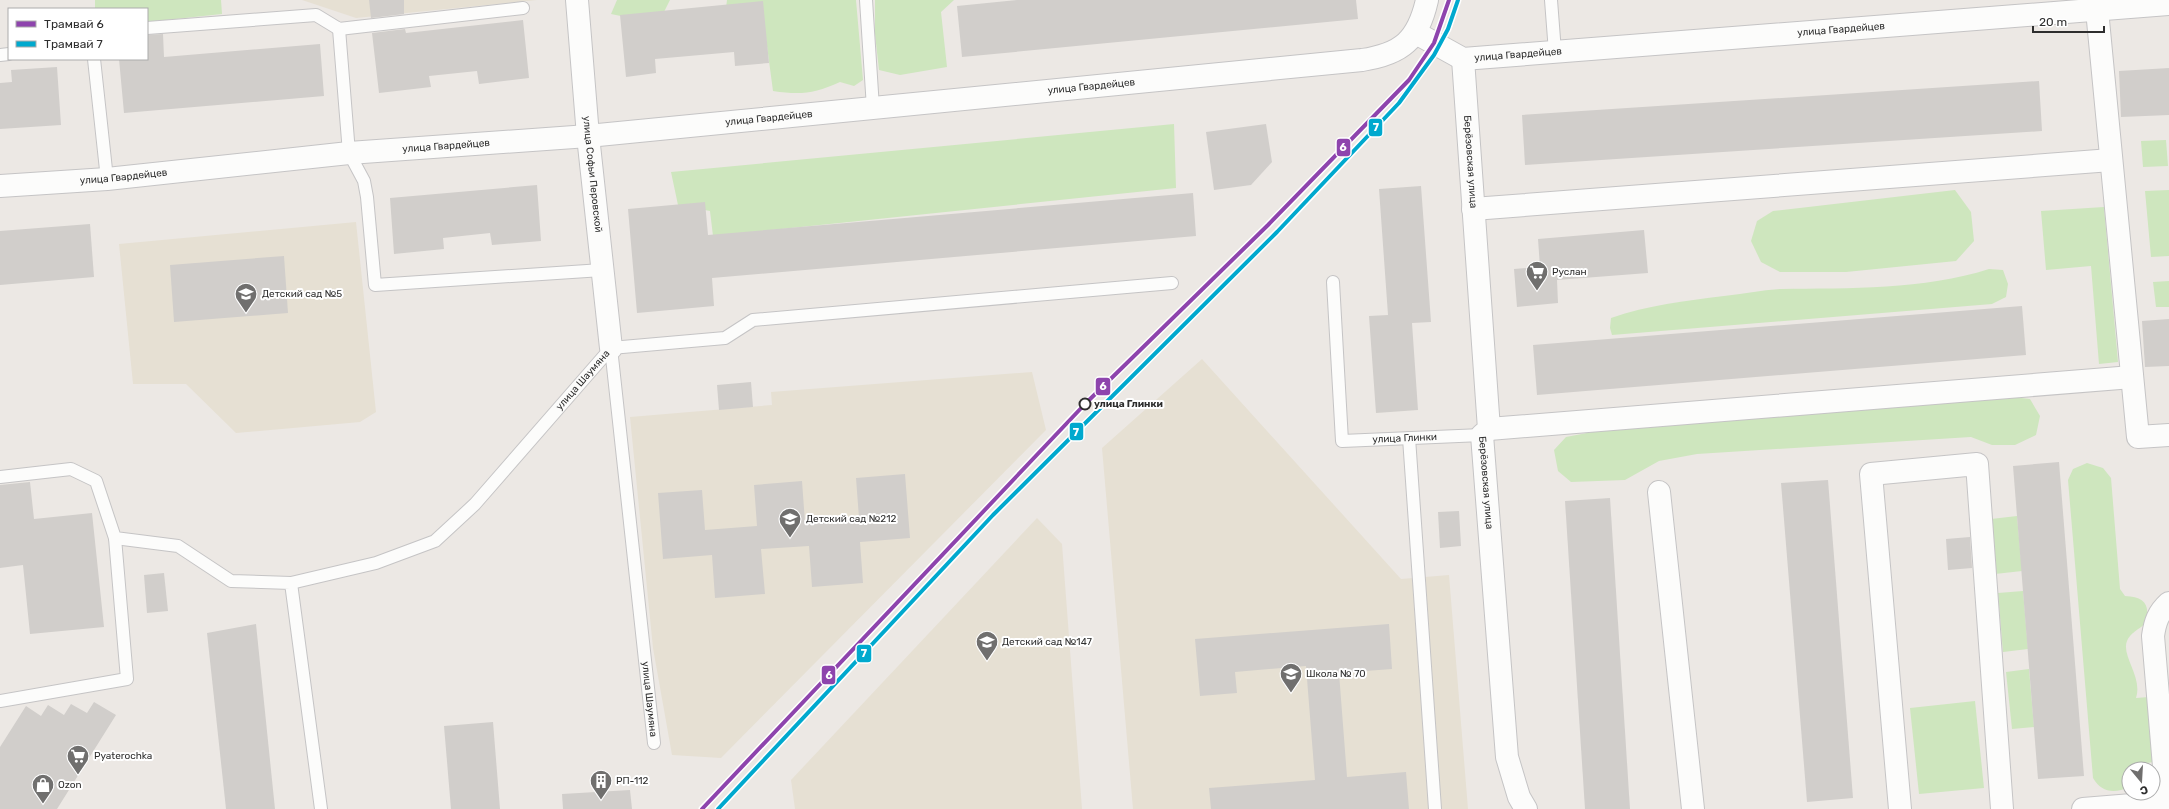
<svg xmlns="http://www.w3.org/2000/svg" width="2169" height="809" font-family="Rubik,sans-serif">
  <rect width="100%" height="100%" fill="#ece8e4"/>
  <!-- education -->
  <g fill="#e6e0d3">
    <path d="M 302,0 L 537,0 L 356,18 Z"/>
    <path d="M 356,222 L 376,412 L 360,422 L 236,433 L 186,384 L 133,384 L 119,244 Z"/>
    <path d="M 1202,359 L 1401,579 L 1449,575 L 1468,809 L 1133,809 L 1102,448 Z"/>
    <path d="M 1032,372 L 1046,430 L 721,758 L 672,755 L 653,648 L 630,417 L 772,405 L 771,392 Z"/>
    <path d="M 1037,518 L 1062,544 L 1082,809 L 795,809 L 791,780 Z"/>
  </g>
  <!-- green -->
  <g fill="#cee6be">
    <path d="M 95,0 L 221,0 L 222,14 L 147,22 L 147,9 L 95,9 Z"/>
    <path d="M 617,0 L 670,0 L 662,16 L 640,20 L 611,14 Z"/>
    <path d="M 727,0 L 856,0 L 863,80 L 854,86 L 840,82 C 814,94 800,95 773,91 L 763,16 L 726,8 Z"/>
    <path d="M 875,0 L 954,0 L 941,12 L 947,67 L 900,75 L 879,70 L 875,34 Z"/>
    <path d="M 1174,124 L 1176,188 L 713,236 L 710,211 L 678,205 L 671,172 Z"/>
    <path d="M 2166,140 L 2168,166 L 2143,167 L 2141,141 Z"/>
    <path d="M 1955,190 L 1971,212 L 1974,241 L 1956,261 L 1846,272 L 1780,272 L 1761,262 L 1751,241 L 1757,221 L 1773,211 Z"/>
    <path d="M 2169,190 L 2169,256 L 2151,257 L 2145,191 Z"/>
    <path d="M 2104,207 L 2118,362 L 2099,364 L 2091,266 L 2046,270 L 2041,211 Z"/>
    <path d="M 1989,269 L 2003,270 L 2008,284 L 2006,297 L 1992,304 L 1612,335 L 1610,328 L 1611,318 C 1648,305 1685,301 1724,296 C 1743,294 1762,290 1781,289 C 1849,288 1924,290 1989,269 Z"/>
    <path d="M 2169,281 L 2169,307 L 2156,307 L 2153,282 Z"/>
    <path d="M 2004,396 L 2030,399 L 2040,416 L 2036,435 L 2015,445 L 1992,445 L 1971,437 L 1697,454 L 1659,461 L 1625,480 L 1571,482 L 1558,471 L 1554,450 L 1566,437 L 1592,432 Z"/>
    <path d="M 2087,463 L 2103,468 L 2111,478 L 2120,589 L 2125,596 C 2145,597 2151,605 2145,624 C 2139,629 2130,633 2127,641 C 2121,656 2143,677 2136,698 L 2149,697 L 2154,762 L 2139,764 L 2139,769 L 2129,769 L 2129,787 C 2114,794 2101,792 2093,778 L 2068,480 L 2073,469 Z"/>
    <path d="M 2017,516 L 2022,571 L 1995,574 L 1991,519 Z"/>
    <path d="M 2023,591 L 2028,649 L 2003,652 L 1998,593 Z"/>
    <path d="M 2029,669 L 2034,727 L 2012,729 L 2006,672 Z"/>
    <path d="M 1975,701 L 1984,788 L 1919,794 L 1910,708 Z"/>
  </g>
  <!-- building -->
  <g fill="#d1cecb">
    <path d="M 369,0 L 404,0 L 404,14 L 371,18 Z"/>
    <path d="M 1017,0 L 1356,0 L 1358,19 L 962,57 L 957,6 Z"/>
    <path d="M 763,1 L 769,63 L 735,66 L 734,52 L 655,59 L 656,73 L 626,77 L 620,15 Z"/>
    <path d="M 523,20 L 529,78 L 479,84 L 477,71 L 429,76 L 431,87 L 379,93 L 372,33 L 405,29 L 406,33 Z"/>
    <path d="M 163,34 L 164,57 L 320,44 L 324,96 L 124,113 L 119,59 L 147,59 L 147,35 Z"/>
    <path d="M 57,67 L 61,125 L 0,129 L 0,83 L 12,82 L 11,70 Z"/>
    <path d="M 2169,68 L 2169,115 L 2121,117 L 2119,71 Z"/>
    <path d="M 2039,81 L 2042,131 L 1525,165 L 1522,115 Z"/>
    <path d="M 1266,124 L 1272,162 L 1251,185 L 1214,190 L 1206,132 Z"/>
    <path d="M 537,185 L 541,241 L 492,245 L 490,233 L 443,238 L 444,249 L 394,254 L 390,198 Z"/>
    <path d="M 1421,186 L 1431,322 L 1412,323 L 1418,410 L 1376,413 L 1369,316 L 1388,315 L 1379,189 Z"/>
    <path d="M 1193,193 L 1196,236 L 712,278 L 714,306 L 637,313 L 628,209 L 705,202 L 708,235 Z"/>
    <path d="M 90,224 L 94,277 L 0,285 L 0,231 Z"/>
    <path d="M 1644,230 L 1648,273 L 1557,280 L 1558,303 L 1517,307 L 1514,269 L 1540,267 L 1538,239 Z"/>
    <path d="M 284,256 L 288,313 L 174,322 L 170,265 Z"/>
    <path d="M 2022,306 L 2026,355 L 1537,395 L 1533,345 Z"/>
    <path d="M 2169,319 L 2169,366 L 2145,367 L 2142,321 Z"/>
    <path d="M 751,382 L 753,407 L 719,410 L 717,385 Z"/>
    <path d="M 2059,462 L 2084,776 L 2038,779 L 2013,466 Z"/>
    <path d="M 905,474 L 910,538 L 860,542 L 863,583 L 812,587 L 809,546 L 761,549 L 765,594 L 715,598 L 712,555 L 663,559 L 658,493 L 702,490 L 705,530 L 757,526 L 754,485 L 802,481 L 805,522 L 859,518 L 856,478 Z"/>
    <path d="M 1828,480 L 1853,798 L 1807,802 L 1781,483 Z"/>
    <path d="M 30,482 L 34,519 L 92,513 L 104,627 L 30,634 L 23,565 L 0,568 L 0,485 Z"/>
    <path d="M 1610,498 L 1630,809 L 1585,809 L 1565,501 Z"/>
    <path d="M 1459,511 L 1461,546 L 1440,548 L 1438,512 Z"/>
    <path d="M 1970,537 L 1972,568 L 1948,570 L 1946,539 Z"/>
    <path d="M 164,573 L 168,611 L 147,613 L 144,575 Z"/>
    <path d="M 256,624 L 275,809 L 226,809 L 207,633 Z"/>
    <path d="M 1389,624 L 1392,669 L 1339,673 L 1347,777 L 1406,772 L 1409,809 L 1211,809 L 1209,788 L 1315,780 L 1306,666 L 1235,672 L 1237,693 L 1200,696 L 1195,639 Z"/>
    <path d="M 94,702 L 116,715 L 57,809 L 0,809 L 0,747 L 26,706 L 41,716 L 48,705 L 64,715 L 71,704 L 87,713 Z"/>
    <path d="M 493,722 L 500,809 L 451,809 L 444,726 Z"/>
    <path d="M 630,790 L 632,809 L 563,809 L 562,794 Z"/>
  </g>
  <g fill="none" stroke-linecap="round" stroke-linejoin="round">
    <!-- service casing -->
    <g stroke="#c5c4c5" stroke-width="14">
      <g id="service">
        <path d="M 866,0 L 873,108"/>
        <path d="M 1551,0 L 1555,52"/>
        <path d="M 147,28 L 316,15 L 339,29 L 523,8"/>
        <path d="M 339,29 L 349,153 L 364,181 L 367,197 L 375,285 L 602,270"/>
        <path d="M 0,55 L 9,54"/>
        <path d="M 94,59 L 107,179"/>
        <path id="s1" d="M 1333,282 L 1342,441 L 1482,435"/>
        <path d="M 611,348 L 725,338 L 753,320 L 1172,283"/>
        <path d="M 1409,438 L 1435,809"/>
        <path d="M 0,477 L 71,469 L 96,481 L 115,538 L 178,546 L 231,581 L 291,583 L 321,809"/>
        <path id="s2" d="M 291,583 L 376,563 L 435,541 L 475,504 L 611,348 L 654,743"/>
        <path d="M 0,701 L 127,679 L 115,538"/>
      </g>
    </g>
    <!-- minor casing -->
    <g stroke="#c5c4c5" stroke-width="24">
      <g id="minor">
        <path id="s3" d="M 577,0 L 588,136 L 611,348"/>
        <path d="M 2097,10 L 2138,437 L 2169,435"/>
        <path id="s4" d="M 1416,33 L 1463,59 L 2169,4"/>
        <path id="s5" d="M 1463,59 L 1489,429 L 1482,435 L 1507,757 L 1519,797 L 1526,809"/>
        <path id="s6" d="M 0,186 L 107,179 L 349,153 L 588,136 L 1362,60 C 1402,54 1418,40 1427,0"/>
        <path d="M 1473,209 L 2111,160"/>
        <path d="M 1489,429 L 2132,377"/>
        <path d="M 1659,492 L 1693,809"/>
        <path d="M 2167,802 L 2153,636 C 2155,622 2158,613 2169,603"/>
        <path d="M 1900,809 L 1871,474 L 1977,464 L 2002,809"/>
        <path d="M 2083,809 L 2169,802"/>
      </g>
    </g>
    <!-- service -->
    <use href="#service" stroke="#fcfcfb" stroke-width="12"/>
    <!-- minor -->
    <use href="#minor" stroke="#fcfcfb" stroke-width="22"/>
    <!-- tram-1 casing -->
    <g stroke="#fff" stroke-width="7">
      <path id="tram-1" d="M 702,809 L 1085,404 L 1268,225 L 1409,80 L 1434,43 L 1449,0"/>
    </g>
    <!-- tram-2 casing -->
    <g stroke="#fff" stroke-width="7">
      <path id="tram-2" d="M 718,809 L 993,515 L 1277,232 L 1399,103 L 1434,55 L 1448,29 L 1458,0"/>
    </g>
    <!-- tram-1 -->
    <use href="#tram-1" stroke="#8e44ad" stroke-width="4"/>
    <!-- tram-2 -->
    <use href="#tram-2" stroke="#00a9ce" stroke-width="4"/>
  </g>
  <!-- icons -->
  <defs>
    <g id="supermarket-pin" transform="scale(1.15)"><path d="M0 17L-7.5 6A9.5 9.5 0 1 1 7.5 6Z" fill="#706f6e" stroke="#fff"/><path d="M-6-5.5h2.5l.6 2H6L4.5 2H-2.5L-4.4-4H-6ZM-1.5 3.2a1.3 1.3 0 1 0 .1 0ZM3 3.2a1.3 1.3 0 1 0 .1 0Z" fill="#fff"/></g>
    <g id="school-pin" transform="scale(1.15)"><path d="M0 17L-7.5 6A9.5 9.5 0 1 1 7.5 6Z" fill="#706f6e" stroke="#fff"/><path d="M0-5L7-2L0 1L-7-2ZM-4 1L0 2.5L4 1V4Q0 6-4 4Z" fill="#fff"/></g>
    <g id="building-pin" transform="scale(1.15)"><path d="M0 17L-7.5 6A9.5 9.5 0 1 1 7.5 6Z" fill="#706f6e" stroke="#fff"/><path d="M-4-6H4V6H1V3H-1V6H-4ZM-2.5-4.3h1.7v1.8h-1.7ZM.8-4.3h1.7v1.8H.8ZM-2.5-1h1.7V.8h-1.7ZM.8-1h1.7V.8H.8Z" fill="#fff"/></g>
    <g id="shop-pin" transform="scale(1.15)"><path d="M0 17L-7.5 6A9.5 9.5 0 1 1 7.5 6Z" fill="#706f6e" stroke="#fff"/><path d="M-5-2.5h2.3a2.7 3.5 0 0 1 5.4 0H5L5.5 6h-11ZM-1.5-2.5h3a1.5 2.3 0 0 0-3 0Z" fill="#fff"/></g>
  </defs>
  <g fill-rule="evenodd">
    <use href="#supermarket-pin" x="1537" y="272"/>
    <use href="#school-pin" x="246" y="294"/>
    <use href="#school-pin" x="790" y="519"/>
    <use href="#school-pin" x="987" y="642"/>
    <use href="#school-pin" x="1291" y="674"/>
    <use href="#supermarket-pin" x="78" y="756"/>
    <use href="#building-pin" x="601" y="781"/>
    <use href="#shop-pin" x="43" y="785"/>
  </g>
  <!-- markers -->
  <circle fill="#fff" stroke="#2e2e2e" stroke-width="2" cx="1085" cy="404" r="5.5"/>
  <g text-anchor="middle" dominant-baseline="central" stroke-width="4" stroke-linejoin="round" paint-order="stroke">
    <!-- street labels -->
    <g font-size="10" fill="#2e2e2e" stroke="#fff">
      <text stroke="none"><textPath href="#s4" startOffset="433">улица Гвардейцев</textPath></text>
      <text stroke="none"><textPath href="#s4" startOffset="109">улица Гвардейцев</textPath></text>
      <text stroke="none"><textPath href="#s6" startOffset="1096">улица Гвардейцев</textPath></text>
      <text stroke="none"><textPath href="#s6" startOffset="772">улица Гвардейцев</textPath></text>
      <text stroke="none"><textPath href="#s6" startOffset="448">улица Гвардейцев</textPath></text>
      <text stroke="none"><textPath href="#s5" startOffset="103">Берёзовская улица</textPath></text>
      <text stroke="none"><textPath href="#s3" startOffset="175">улица Софьи Перовской</textPath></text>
      <text stroke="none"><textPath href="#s6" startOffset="124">улица Гвардейцев</textPath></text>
      <text stroke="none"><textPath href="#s2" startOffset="369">улица Шаумяна</textPath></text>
      <text stroke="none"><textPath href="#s1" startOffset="222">улица Глинки</textPath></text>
      <text stroke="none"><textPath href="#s5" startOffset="428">Берёзовская улица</textPath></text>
      <text stroke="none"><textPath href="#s2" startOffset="765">улица Шаумяна</textPath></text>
    </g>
    <!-- poi labels -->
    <g font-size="10" fill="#2e2e2e" stroke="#fff" text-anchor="start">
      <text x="1552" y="272">Руслан</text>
      <text x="262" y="294">Детский сад №5</text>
      <text x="806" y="519">Детский сад №212</text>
      <text x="1002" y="642">Детский сад №147</text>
      <text x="1306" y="674">Школа № 70</text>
      <text x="94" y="756">Pyaterochka</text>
      <text x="616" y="781">РП-112</text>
      <text x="58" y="785">Ozon</text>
    </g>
    <!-- stop labels -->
    <g font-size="10" font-weight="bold" fill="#2e2e2e" stroke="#fff" text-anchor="start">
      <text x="1094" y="404">улица Глинки</text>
    </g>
  </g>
  <g stroke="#fff" stroke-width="1.5">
    <rect x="1368" y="118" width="15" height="19" rx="4" fill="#00a9ce"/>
    <rect x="1336" y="138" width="15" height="19" rx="4" fill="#8e44ad"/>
    <rect x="1095" y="377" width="16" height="19" rx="4" fill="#8e44ad"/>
    <rect x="1069" y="422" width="15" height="19" rx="4" fill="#00a9ce"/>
    <rect x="856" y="644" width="16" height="19" rx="4" fill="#00a9ce"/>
    <rect x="821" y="665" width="15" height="20" rx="4" fill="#8e44ad"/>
  </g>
  <g font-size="11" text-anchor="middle" font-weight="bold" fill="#fff">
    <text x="1376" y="131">7</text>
    <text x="1343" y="151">6</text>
    <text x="1103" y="390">6</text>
    <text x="1076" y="436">7</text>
    <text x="864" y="657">7</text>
    <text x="829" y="679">6</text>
  </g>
  <!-- legend -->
  <rect x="8" y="8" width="140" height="52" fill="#ffffff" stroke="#ababab"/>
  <rect x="16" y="21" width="20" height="6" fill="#8e44ad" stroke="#ababab"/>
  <text x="44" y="28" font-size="12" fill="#2e2e2e">Трамвай 6</text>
  <rect x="16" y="41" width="20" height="6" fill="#00a9ce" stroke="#ababab"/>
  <text x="44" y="48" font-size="12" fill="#2e2e2e">Трамвай 7</text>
  <!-- north arrow -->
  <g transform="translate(2141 781) rotate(162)"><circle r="19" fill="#ffffff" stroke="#ababab"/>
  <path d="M0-3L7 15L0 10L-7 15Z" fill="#706f6e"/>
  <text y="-6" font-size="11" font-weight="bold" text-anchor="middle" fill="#2e2e2e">С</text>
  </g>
  <!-- scale -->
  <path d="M2033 26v6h71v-6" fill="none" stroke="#2e2e2e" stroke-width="2"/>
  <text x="2039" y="26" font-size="12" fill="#2e2e2e" stroke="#ffffff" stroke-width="3" paint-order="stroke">20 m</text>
</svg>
